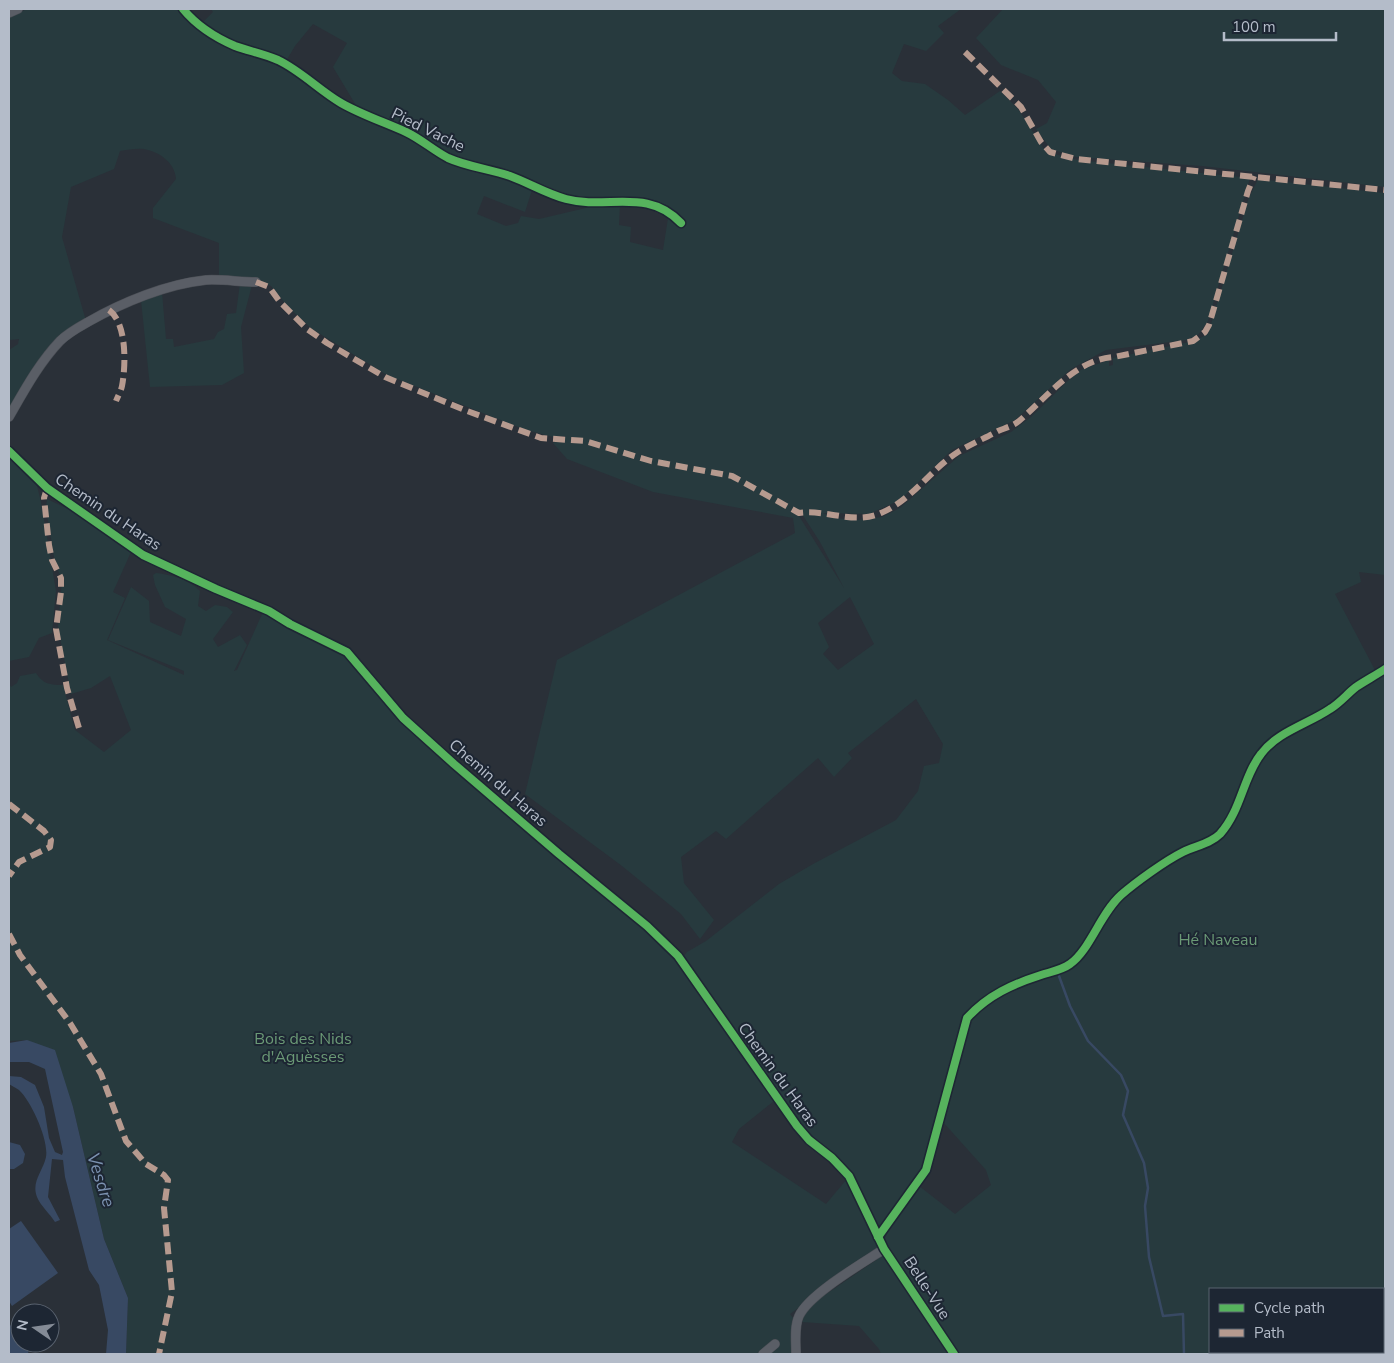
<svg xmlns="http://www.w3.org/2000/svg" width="1394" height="1363" font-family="'Nunito Sans',sans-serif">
  <rect width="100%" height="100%" fill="#2a3038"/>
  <!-- green -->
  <g fill="#273a3e" fill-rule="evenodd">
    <path d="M 27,9 L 180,9 L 203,31 L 273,60 L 361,118 L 393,129 L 445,160 L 533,187 L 525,212 L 484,196 L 477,214 L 506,226 L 518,223 L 521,216 L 539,219 L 603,204 L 620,204 L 619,225 L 631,227 L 630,242 L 663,250 L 669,212 L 632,201 L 564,197 L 453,157 L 357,107 L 333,67 L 347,43 L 313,24 L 295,46 L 286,61 L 228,41 L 201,24 L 213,12 L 211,9 L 961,9 L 938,26 L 944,33 L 926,51 L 904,44 L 892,73 L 902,81 L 925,84 L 948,100 L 965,115 L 1000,91 L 1018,109 L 1046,152 L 1078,160 L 1250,178 L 1208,321 L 1198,335 L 1186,340 L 1106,350 L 1071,369 L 1015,420 L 952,450 L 900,500 L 869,514 L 823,513 L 834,518 L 857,520 L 882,517 L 900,508 L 959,456 L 1011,432 L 1031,417 L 1078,371 L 1109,360 L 1109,366 L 1113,365 L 1113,358 L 1194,341 L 1208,334 L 1248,200 L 1258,179 L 1385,193 L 1385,575 L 1359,572 L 1361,582 L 1335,594 L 1376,672 L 1328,708 L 1272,746 L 1385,672 L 1385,1354 L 957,1354 L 901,1269 L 884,1240 L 892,1224 L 919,1186 L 955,1214 L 991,1185 L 986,1170 L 943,1122 L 968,1025 C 989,991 1028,987 1061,973 L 1015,982 L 965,1018 L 924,1169 L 887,1220 L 878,1226 L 851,1174 L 810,1137 L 699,982 L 684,956 L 687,952 L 706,941 L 779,884 L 813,864 L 896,820 L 918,791 L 924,766 L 939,763 L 943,744 L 916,699 L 848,753 L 852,758 L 834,777 L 818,758 L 726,839 L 716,831 L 681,857 L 684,883 L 714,920 L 700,939 L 681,914 L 622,866 L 525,794 L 557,660 L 795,533 L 793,518 L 653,492 L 567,459 L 553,443 L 566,436 L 553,437 L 523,429 L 387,375 L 312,329 L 289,308 L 271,286 L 256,280 L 219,277 L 219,243 L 153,218 L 153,208 L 176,179 C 175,163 160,152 144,149 C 137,148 127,150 120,151 L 114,169 L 71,187 L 62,237 L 86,321 L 54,342 L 9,409 L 9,350 L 18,344 L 19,339 L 10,340 L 9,327 L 9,17 ZM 802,514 L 820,542 L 844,588 L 799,516 ZM 850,597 L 874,644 L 838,670 L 823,654 L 829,647 L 818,623 ZM 1210,1289 L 1383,1289 L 1383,1352 L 1210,1352 Z"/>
    <path d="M 1003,9 L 1385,9 L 1385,187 L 1202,166 L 1076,157 L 1051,149 L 1036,129 L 1047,123 L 1056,102 L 1038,80 L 1001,65 L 976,38 Z"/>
    <path d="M 240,283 L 252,285 L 241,327 L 244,373 L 222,385 L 150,387 L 141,300 L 162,292 L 166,339 L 173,339 L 174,347 L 214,339 L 218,332 L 224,329 L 227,314 L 236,313 Z"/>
    <path d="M 9,457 L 36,482 L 41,502 L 56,591 L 52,633 L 39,638 L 29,657 L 9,661 Z"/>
    <path d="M 47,499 L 83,516 L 131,552 L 113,592 L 125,598 L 107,640 L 184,675 L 184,671 L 108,640 L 131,587 L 149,601 L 150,622 L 181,636 L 186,619 L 165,607 L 155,585 L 153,575 L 156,573 C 172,575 188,579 200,591 L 198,606 L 206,611 L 215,605 L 227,607 L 233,612 L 213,639 L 218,647 L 240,635 L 247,645 L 234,671 L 237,670 L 263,612 L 348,655 L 405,722 L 641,927 L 673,957 L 774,1101 L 739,1129 L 732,1142 L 826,1204 L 847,1179 L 879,1248 L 790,1314 L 793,1318 L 793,1354 L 126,1354 L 128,1298 L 104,1239 L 73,1107 L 27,1040 L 9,1041 L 9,683 L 11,687 L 17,683 L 20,676 L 36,673 C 43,684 50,685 63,685 L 75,730 L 104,752 L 131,730 L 110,676 L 91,688 L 71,694 L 58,627 L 62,580 L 55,563 L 46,508 Z"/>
    <path d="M 885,1254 L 952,1354 L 881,1354 L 879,1349 L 859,1326 L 802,1322 L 806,1311 L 819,1299 Z"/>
  </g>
  <!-- water -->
  <g fill="#384963">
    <path d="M 27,1040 L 55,1050 L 73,1107 L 104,1239 L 128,1298 L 126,1354 L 106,1354 L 108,1330 L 99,1285 L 89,1270 L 65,1177 L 63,1160 L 52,1159 L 48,1197 L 60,1220 L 55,1222 C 50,1214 40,1205 37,1197 C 31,1182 43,1171 46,1157 C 49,1140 31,1101 19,1090 C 16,1088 12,1086 9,1084 L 9,1076 L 21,1077 L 35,1085 L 44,1107 L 49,1138 L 55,1152 L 62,1155 L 63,1152 L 45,1069 L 29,1062 L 9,1062 L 9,1043 Z"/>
    <path d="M 9,1142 L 20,1145 L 25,1154 L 23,1163 L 14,1169 L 9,1169 Z"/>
    <path d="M 21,1221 L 58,1273 L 12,1306 L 9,1301 L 9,1229 Z"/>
    <path d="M 9,1325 L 20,1328 L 20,1343 L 30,1343 L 28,1354 L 9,1354 Z"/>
  </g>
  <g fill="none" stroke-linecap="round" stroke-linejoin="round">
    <!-- stream -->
    <path stroke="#384963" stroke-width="2.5" d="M 1059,976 L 1070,1006 L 1088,1041 L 1121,1075 L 1128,1091 L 1123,1115 L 1144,1163 L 1148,1188 L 1145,1206 L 1149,1257 L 1163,1316 L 1183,1314 L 1184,1354"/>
    <!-- minor casing -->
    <g stroke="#484c53" stroke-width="10">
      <g id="minor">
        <path d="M 183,9 C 197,26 214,37 235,46 C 249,51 264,54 278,60 C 301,71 319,90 341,103 C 362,115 384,122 406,132 C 421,139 434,151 448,158 C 468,167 490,169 510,176 C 529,183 547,194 566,199 C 607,210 647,187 681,223"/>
        <path d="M 9,13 L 18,9"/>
        <path d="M 9,417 C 24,391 39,363 60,341 C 68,333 79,327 88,322 C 123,302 167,284 206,280 C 222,279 240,282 256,282"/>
        <path d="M 9,451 L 47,488 L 143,555 L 216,589 L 269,611 L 290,624 L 347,652 L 403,718 L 454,764 L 559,854 L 647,926 L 678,956 L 797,1126 L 809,1140 L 832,1158 L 849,1176 L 884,1249 L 954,1354"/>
        <path d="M 878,1237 L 926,1170 L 967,1018 C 988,995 1013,984 1041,975 C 1050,972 1062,970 1070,964 C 1090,950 1100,914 1121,895 C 1136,882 1165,861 1183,852 C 1195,846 1210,844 1220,834 C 1241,811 1243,777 1261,754 C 1277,732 1308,724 1330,709 C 1340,703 1347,694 1356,687 C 1365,681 1376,675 1385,669"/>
        <path d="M 763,1354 L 775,1344"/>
        <path d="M 796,1354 C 796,1342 794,1327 799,1316 C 809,1294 863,1263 884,1249"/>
      </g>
    </g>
    <!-- minor -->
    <use href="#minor" stroke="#5a5e66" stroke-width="9"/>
    <!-- quiet -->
    <g stroke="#b69a8f" stroke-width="6" stroke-dasharray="12 6" stroke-linecap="butt">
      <path d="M 965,52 L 1021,107 L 1041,142 L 1050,152 L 1076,159 L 1385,190"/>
      <path d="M 256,282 L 269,287 L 280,302 L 307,329 L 327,343 L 385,377 L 467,411 L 541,438 L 585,441 L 651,461 L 732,476 L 799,513 C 826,509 854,525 881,513 C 912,500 930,470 958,452 C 971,444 985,438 998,431 C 1005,428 1013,426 1019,421 C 1046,398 1076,359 1114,357 L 1193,341 L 1205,332 L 1209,325 L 1248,191 L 1254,176"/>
      <path d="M 109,310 C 127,323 126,365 122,386 C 121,391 118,396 116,401"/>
      <path d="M 47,488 L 44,498 L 49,545 L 52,560 L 61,578 L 61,592 L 56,629 L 67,688 L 79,728"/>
      <path d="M 9,804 L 44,831 L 51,840 L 50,847 L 19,862 L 9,876"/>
      <path d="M 9,934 L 20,955 L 70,1023 L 101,1074 L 126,1141 L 146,1164 L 164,1175 L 168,1180 L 164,1208 L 172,1292 L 159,1354"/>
    </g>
    <!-- cycleway casing -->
    <g stroke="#1d2633" stroke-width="11">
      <g id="cycleway">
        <path d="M 183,9 C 197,26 214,37 235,46 C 249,51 264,54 278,60 C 301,71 319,90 341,103 C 362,115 384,122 406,132 C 421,139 434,151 448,158 C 468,167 490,169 510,176 C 529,183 547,194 566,199 C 607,210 647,187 681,223"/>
        <path d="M 9,451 L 47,488 L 143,555 L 216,589 L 269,611 L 290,624 L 347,652 L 403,718 L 454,764 L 559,854 L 647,926 L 678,956 L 797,1126 L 809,1140 L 832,1158 L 849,1176 L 884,1249 L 954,1354"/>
        <path d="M 878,1237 L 926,1170 L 967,1018 C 988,995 1013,984 1041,975 C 1050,972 1062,970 1070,964 C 1090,950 1100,914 1121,895 C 1136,882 1165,861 1183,852 C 1195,846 1210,844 1220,834 C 1241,811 1243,777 1261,754 C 1277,732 1308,724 1330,709 C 1340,703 1347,694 1356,687 C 1365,681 1376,675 1385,669"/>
      </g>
    </g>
    <!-- cycleway -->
    <use href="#cycleway" stroke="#56b35d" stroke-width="8"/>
  </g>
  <g text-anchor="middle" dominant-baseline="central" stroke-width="4" stroke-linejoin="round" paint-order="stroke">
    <!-- street labels -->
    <g font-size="16" fill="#b4bcc9" stroke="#1d2633">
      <text transform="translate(428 130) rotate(26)">Pied Vache</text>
      <text transform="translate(108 512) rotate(34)">Chemin du Haras</text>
      <text transform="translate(498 783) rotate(41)">Chemin du Haras</text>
      <text transform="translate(778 1075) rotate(54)">Chemin du Haras</text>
      <text transform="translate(927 1288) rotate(57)">Belle-Vue</text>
    </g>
    <!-- park labels -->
    <g font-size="16" fill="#6b9a76" stroke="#1d2633">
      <text x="1218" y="940">Hé Naveau</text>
      <text x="303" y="1039">Bois des Nids<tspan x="303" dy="18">d'Aguèsses</tspan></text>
    </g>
    <!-- water labels -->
    <g font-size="18" font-style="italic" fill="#7c92b1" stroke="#1d2633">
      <text transform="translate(101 1180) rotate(72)">Vesdre</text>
    </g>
  </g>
  <!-- border -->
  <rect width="1394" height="1363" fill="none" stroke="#b4bcc9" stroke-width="20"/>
  <!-- legend -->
  <rect x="1209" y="1288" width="175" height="65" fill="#1d2633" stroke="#59626f"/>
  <rect x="1219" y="1304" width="25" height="8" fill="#56b35d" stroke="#59626f"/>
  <text x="1254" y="1313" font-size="15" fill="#b4bcc9">Cycle path</text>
  <rect x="1219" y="1329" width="25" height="8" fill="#b69a8f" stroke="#59626f"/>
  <text x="1254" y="1338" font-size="15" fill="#b4bcc9">Path</text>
  <!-- north arrow -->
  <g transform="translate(35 1328) rotate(283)"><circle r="24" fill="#1d2633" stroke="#59626f"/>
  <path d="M0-4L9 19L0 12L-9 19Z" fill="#848b96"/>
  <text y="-8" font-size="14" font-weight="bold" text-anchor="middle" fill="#b4bcc9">N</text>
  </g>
  <!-- scale -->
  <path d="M1224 32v8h112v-8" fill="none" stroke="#b4bcc9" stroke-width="2.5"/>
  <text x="1232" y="32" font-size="15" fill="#b4bcc9" stroke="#1d2633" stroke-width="4" paint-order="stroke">100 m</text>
</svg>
